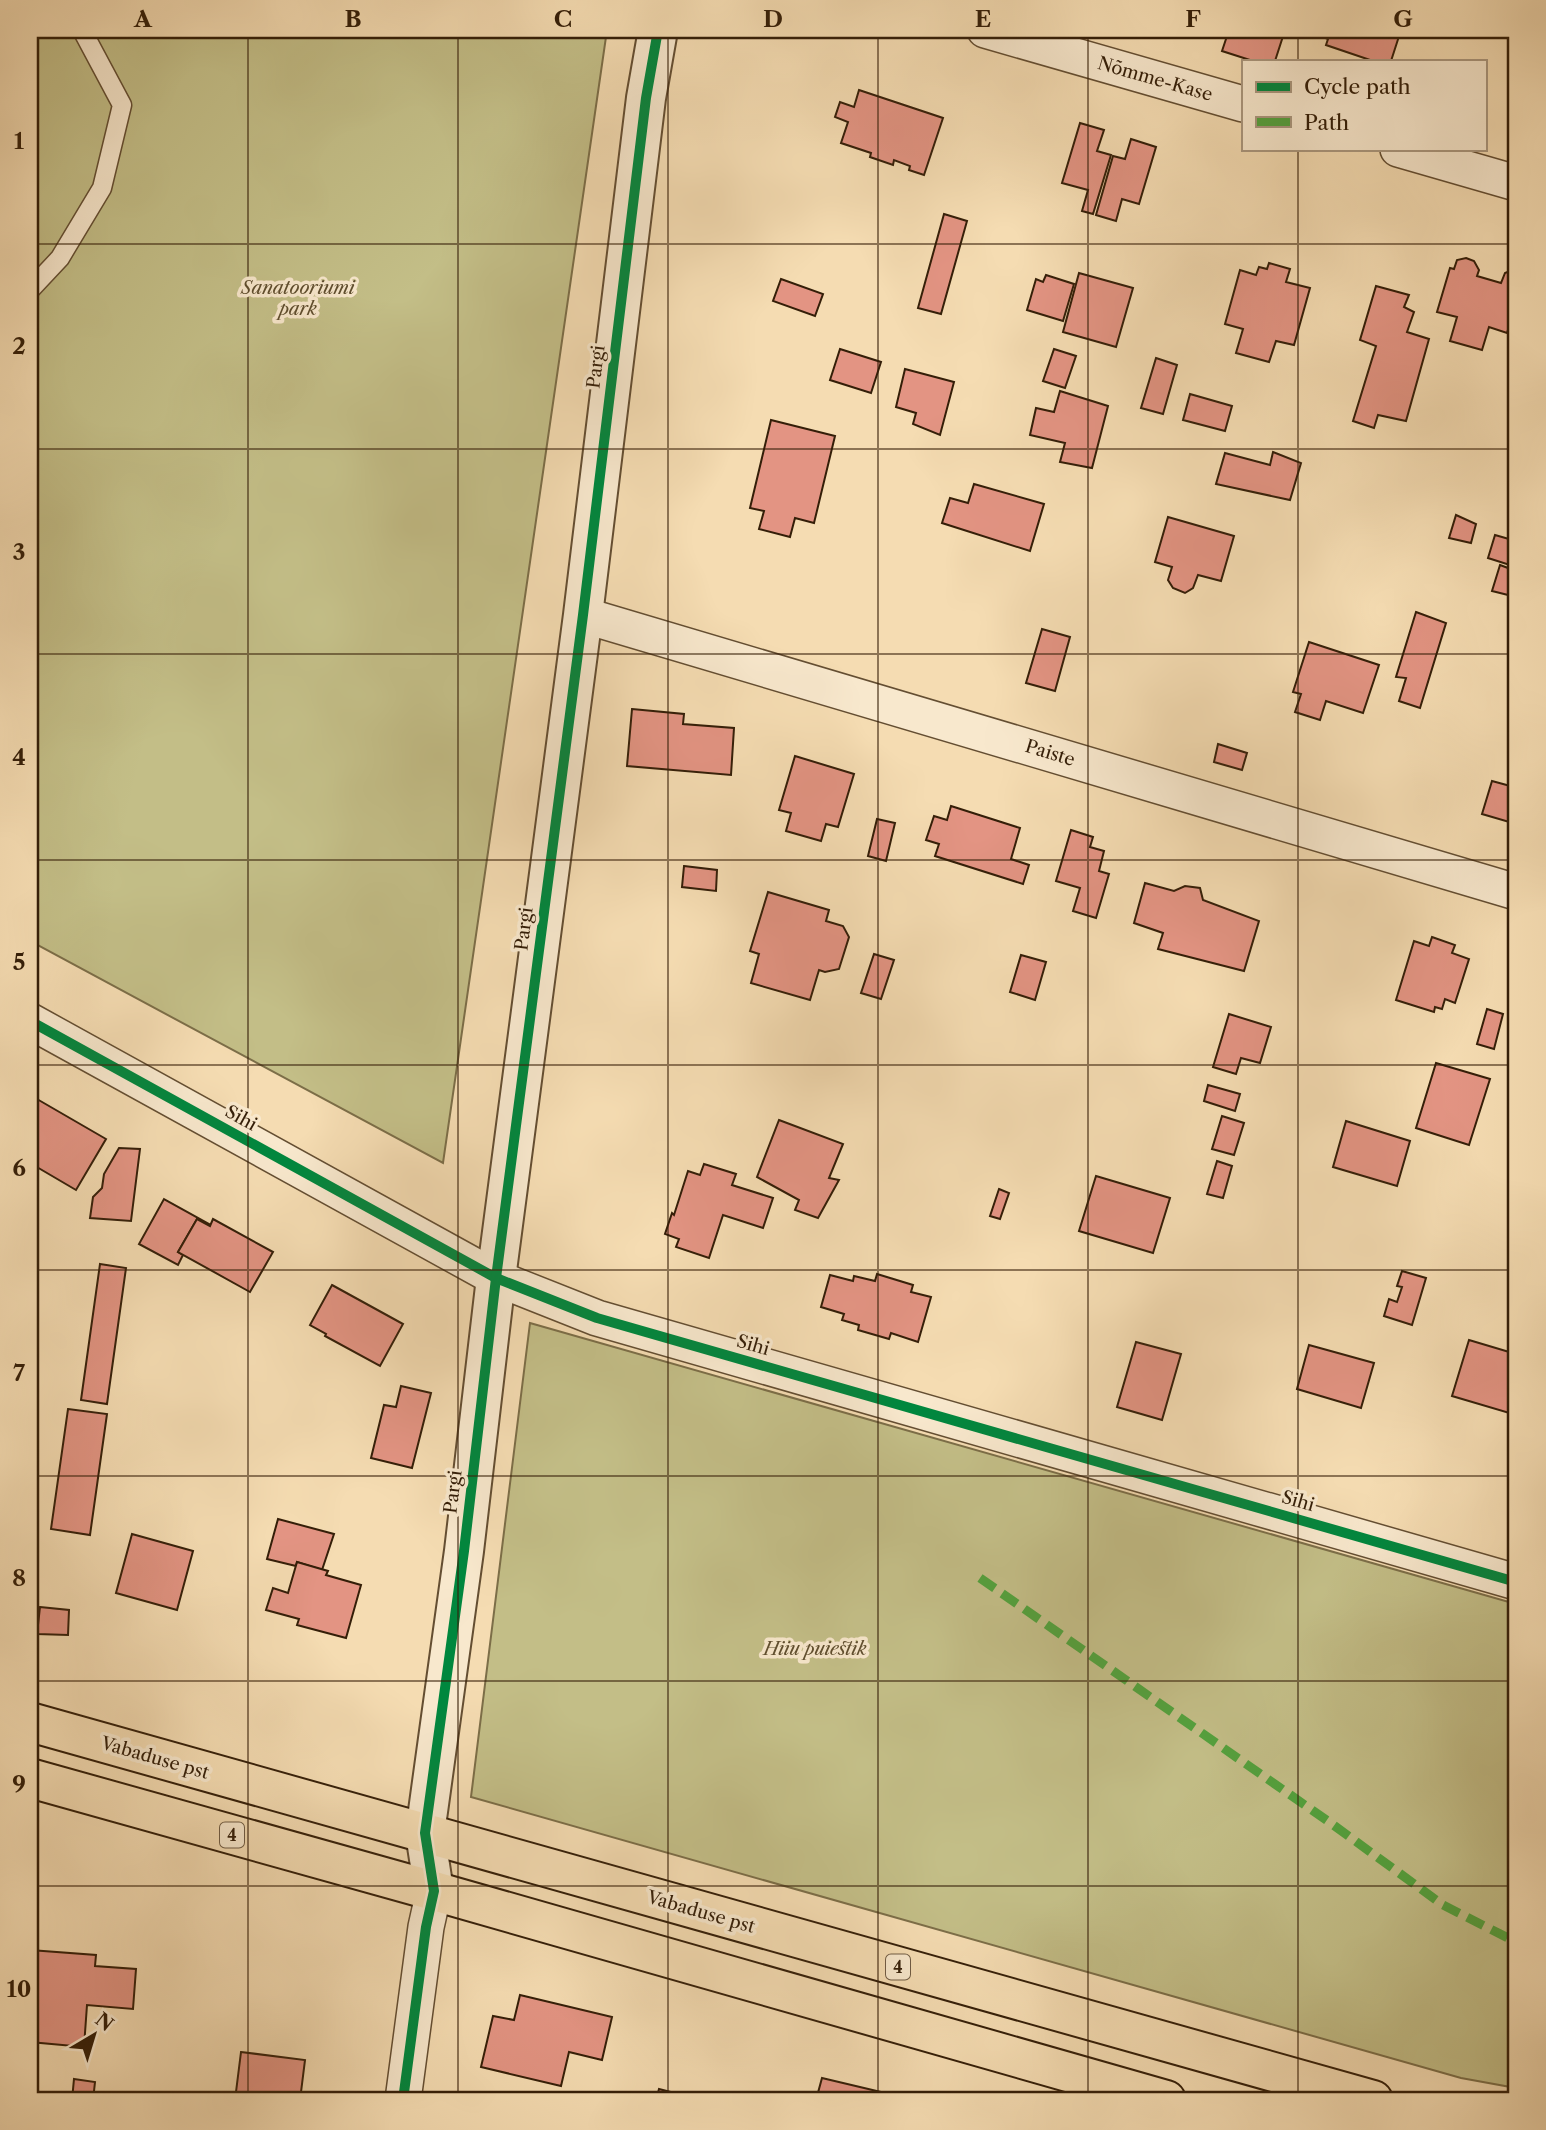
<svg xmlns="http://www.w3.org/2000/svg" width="1546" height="2130" font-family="'Libre Caslon Text',serif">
  <rect width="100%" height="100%" fill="#f5dcb2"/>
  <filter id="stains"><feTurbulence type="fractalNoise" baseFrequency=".00286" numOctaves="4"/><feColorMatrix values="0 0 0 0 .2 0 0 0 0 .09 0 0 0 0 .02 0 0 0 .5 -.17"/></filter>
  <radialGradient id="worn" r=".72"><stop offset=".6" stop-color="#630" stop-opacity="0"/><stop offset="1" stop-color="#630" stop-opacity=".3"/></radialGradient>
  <!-- green -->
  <g fill="#c3be87" stroke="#7c6e48" stroke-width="2">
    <path d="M 30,30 L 607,30 L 443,1163 L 30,941 Z"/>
    <path d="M 530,1323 L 1516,1604 L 1516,2088 L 1461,2078 L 471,1797 Z"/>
  </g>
  <!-- building -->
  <g fill="#e39483" stroke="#341e08" stroke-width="2">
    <path d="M 1229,30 L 1285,30 L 1275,61 L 1253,61 L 1222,51 Z"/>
    <path d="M 1314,30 L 1401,30 L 1391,61 L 1373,61 L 1326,45 L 1328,39 L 1313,33 Z"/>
    <path d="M 859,90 L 943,118 L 924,175 L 909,170 L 910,166 L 894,160 L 893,165 L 870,157 L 871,153 L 841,143 L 848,122 L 835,117 L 840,102 L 854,107 Z"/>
    <path d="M 1080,123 L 1104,130 L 1097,151 L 1111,155 L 1093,214 L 1082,211 L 1088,190 L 1062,183 Z"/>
    <path d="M 1131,139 L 1156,147 L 1139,204 L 1122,199 L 1116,221 L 1096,215 L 1113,156 L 1125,159 Z"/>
    <path d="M 944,214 L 967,221 L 941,314 L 918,308 Z"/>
    <path d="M 1466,258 L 1474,261 L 1479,270 L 1477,276 L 1501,283 L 1505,273 L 1512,270 L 1516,272 L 1516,304 L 1507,333 L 1489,327 L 1482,350 L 1450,341 L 1457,317 L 1437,312 L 1450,268 L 1454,269 L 1457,260 Z"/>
    <path d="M 1269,263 L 1290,269 L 1286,282 L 1310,288 L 1294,345 L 1276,341 L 1269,362 L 1236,353 L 1243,329 L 1225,324 L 1240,270 L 1256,275 L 1259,267 L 1267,269 Z"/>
    <path d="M 1079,273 L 1133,288 L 1116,347 L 1063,332 Z"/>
    <path d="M 1046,275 L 1074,284 L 1063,321 L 1027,310 L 1036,279 L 1043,282 Z"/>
    <path d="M 781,279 L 823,294 L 815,316 L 773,301 Z"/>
    <path d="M 1376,286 L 1409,295 L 1404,307 L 1414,312 L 1407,332 L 1429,339 L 1406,421 L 1378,415 L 1374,428 L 1353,421 L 1376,346 L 1360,340 Z"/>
    <path d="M 840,349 L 881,362 L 871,393 L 830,380 Z"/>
    <path d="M 1054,349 L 1076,356 L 1065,388 L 1043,381 Z"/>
    <path d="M 1156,358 L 1177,365 L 1163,414 L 1141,408 Z"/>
    <path d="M 905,369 L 954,382 L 940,435 L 913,424 L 916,413 L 896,407 Z"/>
    <path d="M 1060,391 L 1108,406 L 1092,468 L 1060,462 L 1065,443 L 1030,435 L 1036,408 L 1054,412 Z"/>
    <path d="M 1190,394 L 1232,406 L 1225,431 L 1183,420 Z"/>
    <path d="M 771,420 L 835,436 L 814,523 L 795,518 L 790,537 L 759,529 L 764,511 L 750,508 Z"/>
    <path d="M 1273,452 L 1301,463 L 1290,500 L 1216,484 L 1225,453 L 1270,465 Z"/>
    <path d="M 974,484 L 1044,504 L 1030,551 L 942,523 L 950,498 L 968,503 Z"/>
    <path d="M 1456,515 L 1476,524 L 1471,543 L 1449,538 Z"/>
    <path d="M 1168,517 L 1234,536 L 1221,581 L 1198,575 L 1193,588 L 1185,593 L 1173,588 L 1168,580 L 1172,567 L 1155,562 Z"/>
    <path d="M 1495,535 L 1516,541 L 1516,567 L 1488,558 Z"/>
    <path d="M 1500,565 L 1516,571 L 1516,597 L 1492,591 Z"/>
    <path d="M 1416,612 L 1446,623 L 1420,708 L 1399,701 L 1406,678 L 1396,677 Z"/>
    <path d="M 1042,629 L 1070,637 L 1055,691 L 1026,683 Z"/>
    <path d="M 1309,642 L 1379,665 L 1363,713 L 1326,701 L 1320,720 L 1295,712 L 1301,694 L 1293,692 Z"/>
    <path d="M 632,709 L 684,714 L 683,724 L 734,728 L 731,775 L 627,766 Z"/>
    <path d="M 1218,744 L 1247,753 L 1242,770 L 1214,762 Z"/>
    <path d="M 795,756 L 854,774 L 838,827 L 826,824 L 821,841 L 786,831 L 791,813 L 779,810 Z"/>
    <path d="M 1516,778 L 1516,824 L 1482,814 L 1492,781 L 1514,787 Z"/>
    <path d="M 951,806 L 1020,828 L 1011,859 L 1029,865 L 1023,884 L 935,856 L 939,844 L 926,840 L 934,816 L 947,820 Z"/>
    <path d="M 877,819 L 895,823 L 886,861 L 868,856 Z"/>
    <path d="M 1071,830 L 1093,837 L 1090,847 L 1104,851 L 1099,871 L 1109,874 L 1096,918 L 1073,911 L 1080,888 L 1056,881 Z"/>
    <path d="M 684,866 L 717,870 L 716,891 L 682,887 Z"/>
    <path d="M 1145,883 L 1174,891 L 1185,886 L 1200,888 L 1203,900 L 1259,921 L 1244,971 L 1158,949 L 1163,933 L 1134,923 Z"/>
    <path d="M 768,892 L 829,910 L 826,921 L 843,926 L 849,937 L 839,969 L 825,972 L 819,970 L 810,1000 L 751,983 L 759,954 L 750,951 Z"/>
    <path d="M 1432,937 L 1455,945 L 1452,953 L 1469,959 L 1455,1003 L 1445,999 L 1442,1009 L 1435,1007 L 1434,1012 L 1396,1000 L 1414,941 L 1429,946 Z"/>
    <path d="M 874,954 L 894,960 L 881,999 L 861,993 Z"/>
    <path d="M 1021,955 L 1046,962 L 1035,1000 L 1010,992 Z"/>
    <path d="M 1487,1009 L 1503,1014 L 1494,1049 L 1477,1044 Z"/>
    <path d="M 1229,1014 L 1271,1027 L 1260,1063 L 1241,1058 L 1236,1074 L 1213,1067 Z"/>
    <path d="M 1436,1063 L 1490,1079 L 1469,1145 L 1416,1128 Z"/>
    <path d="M 1208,1085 L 1240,1094 L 1235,1111 L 1204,1101 Z"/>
    <path d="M 30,1095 L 106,1139 L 76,1190 L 30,1163 Z"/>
    <path d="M 1222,1116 L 1244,1123 L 1234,1155 L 1212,1149 Z"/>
    <path d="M 779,1120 L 843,1144 L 829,1178 L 839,1180 L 818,1218 L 795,1210 L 799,1200 L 757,1177 Z"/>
    <path d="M 1346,1121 L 1410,1141 L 1397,1186 L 1333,1167 Z"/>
    <path d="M 119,1148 L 140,1149 L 131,1221 L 90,1218 L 93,1197 L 102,1188 L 104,1174 Z"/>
    <path d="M 1217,1161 L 1232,1166 L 1223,1198 L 1207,1194 Z"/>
    <path d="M 704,1164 L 736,1174 L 732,1185 L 773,1198 L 763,1228 L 723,1215 L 709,1258 L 676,1247 L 679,1239 L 665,1234 L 672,1213 L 674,1215 L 688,1171 L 700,1175 Z"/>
    <path d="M 1096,1176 L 1170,1198 L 1153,1253 L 1079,1231 Z"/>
    <path d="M 999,1189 L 1009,1193 L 1000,1219 L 990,1216 Z"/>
    <path d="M 164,1199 L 211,1225 L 197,1219 L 178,1252 L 183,1255 L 178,1265 L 139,1244 Z"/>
    <path d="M 197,1219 L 210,1226 L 213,1219 L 273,1252 L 250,1292 L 178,1252 Z"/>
    <path d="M 100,1264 L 126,1268 L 107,1404 L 81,1400 Z"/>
    <path d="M 1402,1271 L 1426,1278 L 1412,1325 L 1384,1316 L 1389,1299 L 1397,1302 L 1402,1287 L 1397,1286 Z"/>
    <path d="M 877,1274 L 913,1285 L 911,1292 L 931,1297 L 918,1342 L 891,1333 L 889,1339 L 858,1330 L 859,1325 L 842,1320 L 844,1314 L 821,1307 L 830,1275 L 853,1281 L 854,1276 L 875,1281 Z"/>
    <path d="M 332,1285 L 403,1324 L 380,1366 L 325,1336 L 326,1334 L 310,1325 Z"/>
    <path d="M 1469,1340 L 1516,1354 L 1516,1415 L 1452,1396 Z"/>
    <path d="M 1136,1342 L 1181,1354 L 1162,1420 L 1117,1407 Z"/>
    <path d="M 1309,1345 L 1374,1363 L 1361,1408 L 1297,1389 Z"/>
    <path d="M 401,1386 L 431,1393 L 412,1468 L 371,1458 L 384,1405 L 396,1407 Z"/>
    <path d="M 68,1409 L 107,1414 L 90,1535 L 51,1529 Z"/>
    <path d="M 278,1519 L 334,1534 L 322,1570 L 297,1562 L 296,1566 L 267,1559 Z"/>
    <path d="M 132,1534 L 193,1551 L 177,1610 L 116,1593 Z"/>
    <path d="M 297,1562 L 328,1571 L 326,1575 L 361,1585 L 346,1638 L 297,1625 L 299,1619 L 266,1610 L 273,1588 L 288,1593 Z"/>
    <path d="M 40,1607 L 69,1610 L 68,1635 L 37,1634 Z"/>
    <path d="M 30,1950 L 96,1955 L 95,1966 L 136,1969 L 133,2009 L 87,2005 L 84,2047 L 30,2042 Z"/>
    <path d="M 520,1995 L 612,2017 L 602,2060 L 569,2052 L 561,2086 L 481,2067 L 493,2016 L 514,2020 Z"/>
    <path d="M 241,2052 L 305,2060 L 300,2100 L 235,2100 Z"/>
    <path d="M 822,2078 L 881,2092 L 879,2100 L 816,2100 Z"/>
    <path d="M 74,2079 L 95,2082 L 93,2100 L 72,2100 Z"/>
    <path d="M 659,2089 L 702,2100 L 656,2100 Z"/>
  </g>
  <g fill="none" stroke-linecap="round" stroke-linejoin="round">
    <!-- service casing -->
    <g stroke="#644e32" stroke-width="21">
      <path id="service" d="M 30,290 L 60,258 L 102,188 L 122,105 L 82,30"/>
    </g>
    <!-- minor casing -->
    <g stroke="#644e32" stroke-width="38">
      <g id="minor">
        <path d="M 985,30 L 1243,104"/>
        <path d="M 1398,149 L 1516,183"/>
        <path d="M 583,615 L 1516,892"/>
        <path d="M 30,1021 L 496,1278 L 597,1318 L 1516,1582"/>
        <path d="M 403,2100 L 426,1927 L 434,1891"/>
      </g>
    </g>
    <!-- tertiary casing -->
    <g stroke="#644e32" stroke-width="42">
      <path id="tertiary" d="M 434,1891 L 425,1833 L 464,1551 L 496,1278 L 583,615 L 646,98 L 658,30"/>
    </g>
    <!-- trunk casing -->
    <g stroke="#341e08" stroke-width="42">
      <g id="trunk">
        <path d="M 30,1722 L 1373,2100"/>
        <path d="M 30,1778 L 434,1891 L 1166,2100"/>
      </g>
    </g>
    <!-- service -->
    <use href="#service" stroke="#f8e8cd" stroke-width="18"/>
    <!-- minor -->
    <use href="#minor" stroke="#f8e8cd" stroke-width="35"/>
    <!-- tertiary -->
    <use href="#tertiary" stroke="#f8e8cd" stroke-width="38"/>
    <!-- trunk -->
    <use href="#trunk" stroke="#f5dcb2" stroke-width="38"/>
    <!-- quiet -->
    <path stroke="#53a23e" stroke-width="9" stroke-dasharray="18 9" stroke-linecap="butt" d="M 980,1578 L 1332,1824 L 1443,1905 L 1516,1942"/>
    <!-- cycleway casing -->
    <g stroke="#f8e8cd" stroke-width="15">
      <g id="cycleway">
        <path d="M 30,1021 L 496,1278 L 597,1318 L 1516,1582"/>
        <path d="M 403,2100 L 426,1927 L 434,1891 L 425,1833 L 464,1551 L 496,1278 L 583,615 L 646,98 L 658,30"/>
      </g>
    </g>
    <!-- cycleway -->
    <use href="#cycleway" stroke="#00873e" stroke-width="10"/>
  </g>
  <!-- grid -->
  <path fill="none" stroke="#341e08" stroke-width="2" stroke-opacity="0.55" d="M 248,30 L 248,2100M 458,30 L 458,2100M 668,30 L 668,2100M 878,30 L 878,2100M 1088,30 L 1088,2100M 1298,30 L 1298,61M 1298,149 L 1298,2100M 30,244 L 1516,244M 30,449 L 1516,449M 30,654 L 1516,654M 30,860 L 1516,860M 30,1065 L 1516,1065M 30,1270 L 1516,1270M 30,1476 L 1516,1476M 30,1681 L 1516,1681M 30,1886 L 1516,1886"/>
  <g text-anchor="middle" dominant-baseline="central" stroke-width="7" stroke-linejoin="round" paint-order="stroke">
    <!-- shield labels -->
    <g fill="#f8e8cd" stroke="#6f5b43" stroke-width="2">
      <rect x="220" y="1822.5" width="24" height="25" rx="5"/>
      <rect x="886" y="1954.5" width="24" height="25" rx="5"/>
    </g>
    <g font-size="16" font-weight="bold" fill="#341e08">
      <text x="232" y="1835">4</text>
      <text x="898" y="1967">4</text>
    </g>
    <!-- street labels -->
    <g font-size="18" fill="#341e08" stroke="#f8e8cd">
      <text transform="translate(1155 79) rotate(16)">Nõmme-Kase</text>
      <text transform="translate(596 367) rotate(-83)">Pargi</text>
      <text transform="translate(1050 753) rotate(17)">Paiste</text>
      <text transform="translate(524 929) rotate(-83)">Pargi</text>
      <text transform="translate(241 1118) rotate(29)">Sihi</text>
      <text transform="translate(753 1345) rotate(16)">Sihi</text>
      <text transform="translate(453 1492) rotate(-83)">Pargi</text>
      <text transform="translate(1298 1501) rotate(16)">Sihi</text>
      <text transform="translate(155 1758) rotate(16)">Vabaduse pst</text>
      <text transform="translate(701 1912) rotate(16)">Vabaduse pst</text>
    </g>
    <!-- park labels -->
    <g font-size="18" font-style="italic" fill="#5f4e2e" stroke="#f8e8cd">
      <text x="298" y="288">Sanatooriumi<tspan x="298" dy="21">park</tspan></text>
      <text x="815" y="1649">Hiiu puiestik</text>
    </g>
  </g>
  <!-- margin -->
  <rect width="1546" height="2130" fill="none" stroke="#f5dcb2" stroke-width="77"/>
  <!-- legend -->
  <rect x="1242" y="60" width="245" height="91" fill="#f8e8cd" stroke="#aa977e" stroke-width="2"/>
  <rect x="1256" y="82" width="35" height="10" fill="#00873e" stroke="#aa977e" stroke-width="2"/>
  <text x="1304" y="94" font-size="21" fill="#341e08">Cycle path</text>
  <rect x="1256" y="117" width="35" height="10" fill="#53a23e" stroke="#aa977e" stroke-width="2"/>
  <text x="1304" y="130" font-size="21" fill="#341e08">Path</text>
  <!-- north arrow -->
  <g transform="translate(94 2035) rotate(38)" stroke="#f8e8cd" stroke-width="5" paint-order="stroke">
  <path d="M0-5L12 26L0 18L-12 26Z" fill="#341e08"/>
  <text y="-10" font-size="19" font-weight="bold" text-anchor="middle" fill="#341e08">N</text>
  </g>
  <rect x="38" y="38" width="1470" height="2054" fill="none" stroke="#341e08" stroke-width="2.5"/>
  <g font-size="23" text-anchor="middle" font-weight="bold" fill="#341e08">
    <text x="143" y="27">A</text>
    <text x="353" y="27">B</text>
    <text x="563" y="27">C</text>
    <text x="773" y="27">D</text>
    <text x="983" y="27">E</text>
    <text x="1193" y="27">F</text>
    <text x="1403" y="27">G</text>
    <text x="19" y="149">1</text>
    <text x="19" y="354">2</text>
    <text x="19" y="560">3</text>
    <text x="19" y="765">4</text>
    <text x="19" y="970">5</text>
    <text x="19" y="1176">6</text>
    <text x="19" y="1381">7</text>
    <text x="19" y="1586">8</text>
    <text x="19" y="1792">9</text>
    <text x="19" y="1997">10</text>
  </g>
  <rect width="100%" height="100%" filter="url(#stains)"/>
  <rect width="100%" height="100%" fill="url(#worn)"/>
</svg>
